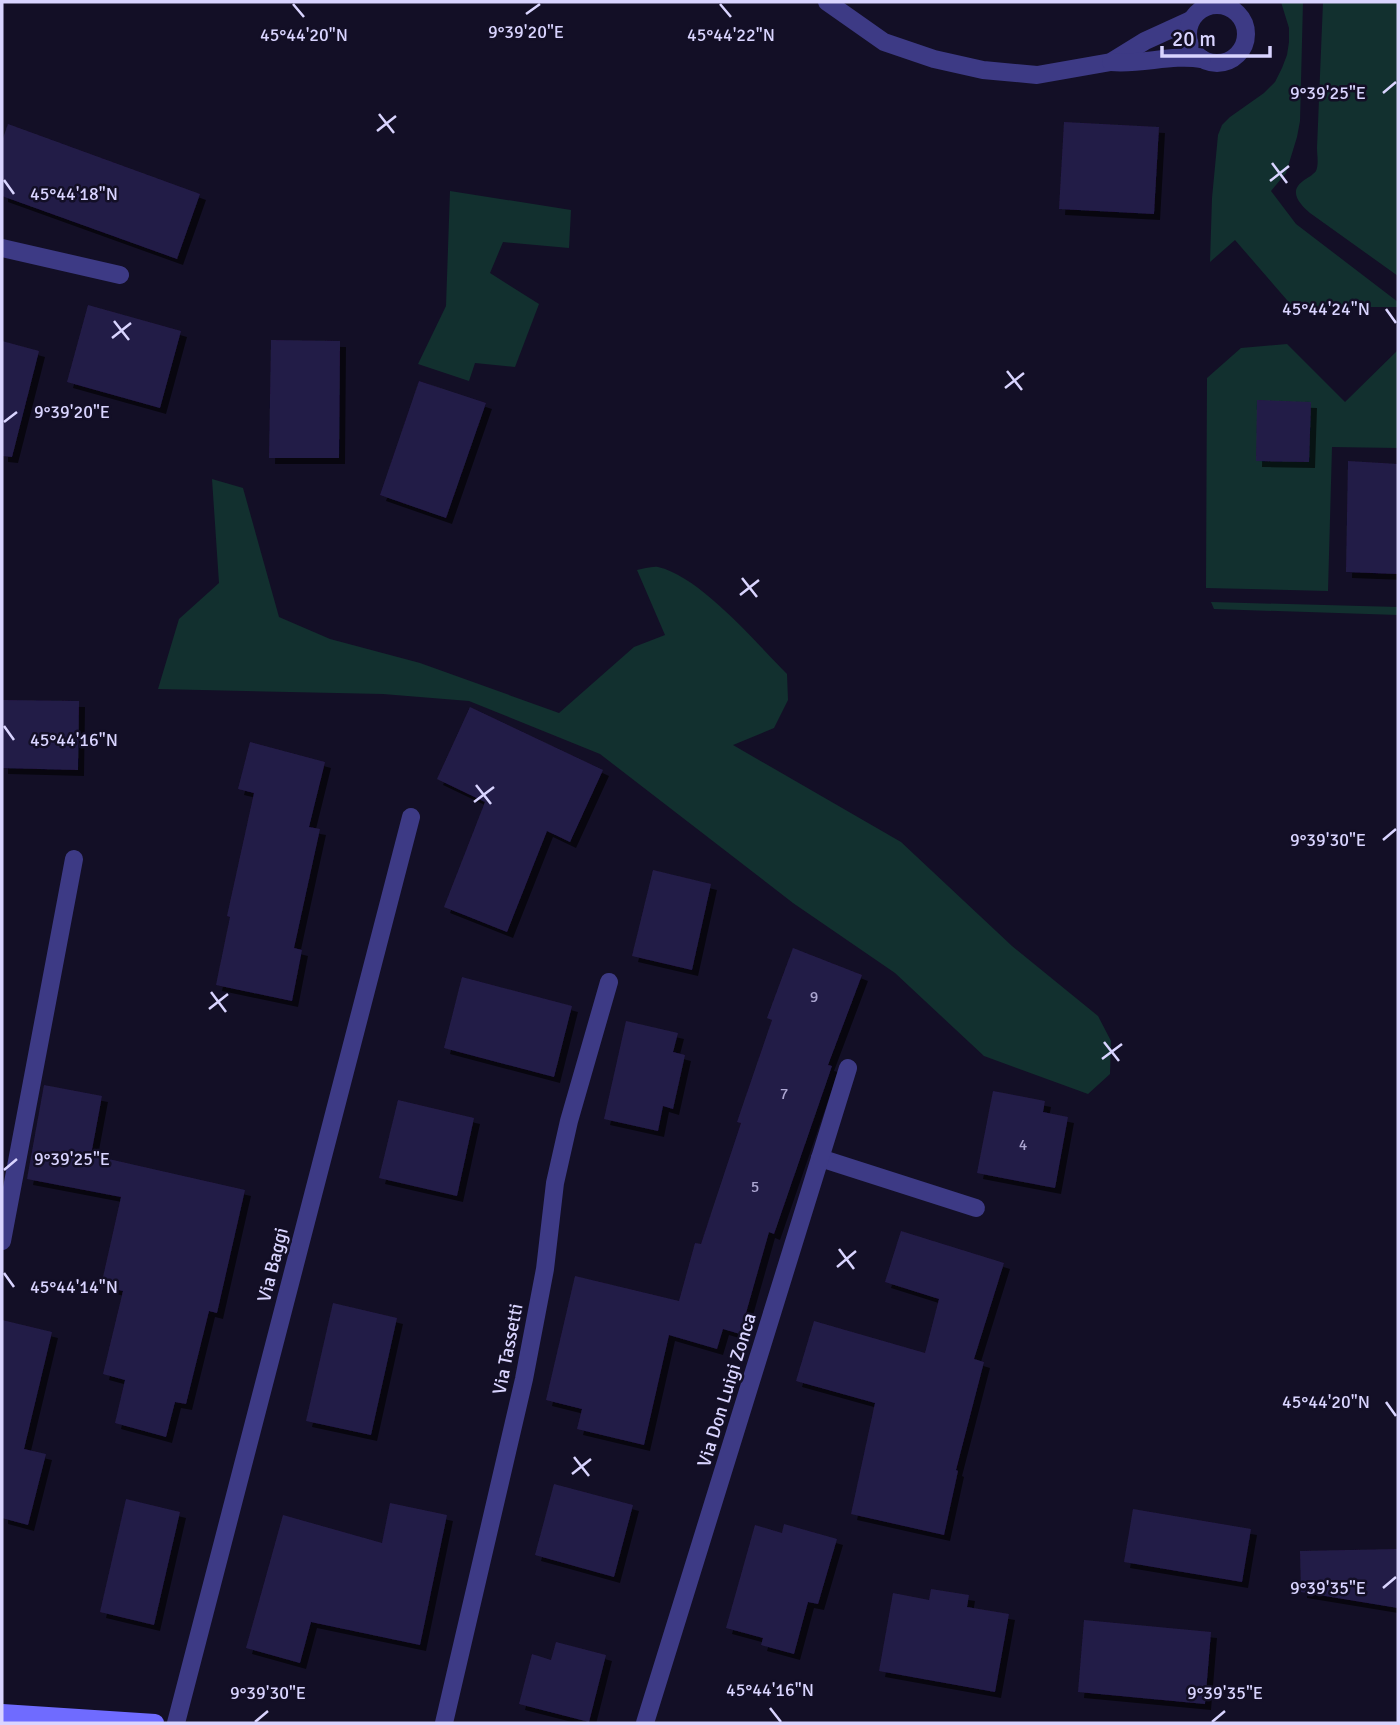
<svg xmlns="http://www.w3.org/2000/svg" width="1400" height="1725" font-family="Signika,sans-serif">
  <defs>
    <filter id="shadow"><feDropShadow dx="6" dy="6" stdDeviation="0" flood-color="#0009"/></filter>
  </defs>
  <rect width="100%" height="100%" fill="#130f26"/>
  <!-- green -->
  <g fill="#12302f">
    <path d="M 1281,2 L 1303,2 L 1300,121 L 1297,137 L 1286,173 L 1271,191 L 1296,224 L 1398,302 L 1398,307 L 1293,307 L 1235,240 L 1210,262 L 1212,198 L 1218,135 L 1222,125 L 1230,117 L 1264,93 L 1275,82 L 1282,68 L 1287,55 L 1289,42 L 1289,28 Z"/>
    <path d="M 1323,2 L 1398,2 L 1398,276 L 1310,213 C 1300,204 1288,192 1303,181 C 1307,178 1313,175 1316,171 C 1319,164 1317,155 1317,148 Z"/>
    <path d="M 450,191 L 571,210 L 569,248 L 503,242 L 490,273 L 539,304 L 515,367 L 475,363 L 469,381 L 418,364 L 446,306 Z"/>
    <path d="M 1287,344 L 1345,402 L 1398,350 L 1398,448 L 1332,447 L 1328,591 L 1206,588 L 1207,378 L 1241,348 Z"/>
    <path d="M 212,479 L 243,488 L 279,617 L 330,639 L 420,663 L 559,713 L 634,647 L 665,635 L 637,570 C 643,569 652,566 658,567 C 701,577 756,643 787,674 L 788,700 L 774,728 L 733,745 L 901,842 L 1012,946 L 1098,1016 L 1111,1041 L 1110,1074 L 1088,1094 L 984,1056 L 895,973 L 793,903 L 600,754 L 469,701 L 383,694 L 158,689 L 179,619 L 219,583 Z"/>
    <path d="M 1211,602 L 1398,607 L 1398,615 L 1214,609 Z"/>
  </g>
  <!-- building -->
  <g fill="#241b47" filter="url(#shadow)">
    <path d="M 1064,122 L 1159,127 L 1154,214 L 1059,209 Z"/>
    <path d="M 8,124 L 200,194 L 177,259 L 2,196 L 2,141 Z"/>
    <path d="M 88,305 L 181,331 L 160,408 L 67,382 Z"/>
    <path d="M 271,340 L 340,341 L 339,458 L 269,458 Z"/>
    <path d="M 2,341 L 39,351 L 12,457 L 2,456 Z"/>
    <path d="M 419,381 L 486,403 L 446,518 L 380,495 Z"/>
    <path d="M 1257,400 L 1311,402 L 1309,462 L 1256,461 Z"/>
    <path d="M 1348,461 L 1398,464 L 1398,574 L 1346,572 Z"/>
    <path d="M 2,700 L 79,701 L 78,770 L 2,768 Z"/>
    <path d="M 470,707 L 603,770 L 570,842 L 547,831 L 507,932 L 444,907 L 485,802 L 437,779 Z"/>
    <path d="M 250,742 L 325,762 L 309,827 L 320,829 L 294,948 L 302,950 L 292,1001 L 216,985 L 230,917 L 227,916 L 254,793 L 238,789 Z"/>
    <path d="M 653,870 L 711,884 L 692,970 L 632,956 Z"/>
    <path d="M 793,948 L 862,975 L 828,1065 L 832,1066 L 774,1234 L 769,1232 L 740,1334 L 723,1329 L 717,1349 L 669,1335 L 644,1445 L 577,1429 L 582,1409 L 546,1400 L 575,1276 L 679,1301 L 695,1243 L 701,1244 L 741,1123 L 737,1122 L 772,1020 L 767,1018 Z"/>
    <path d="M 462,977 L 572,1006 L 554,1077 L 444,1048 Z"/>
    <path d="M 626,1021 L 678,1033 L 673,1052 L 685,1055 L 673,1109 L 663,1106 L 658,1131 L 604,1119 Z"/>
    <path d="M 44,1085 L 102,1096 L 91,1155 L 245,1190 L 217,1313 L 209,1311 L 186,1404 L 175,1402 L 166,1437 L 115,1423 L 125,1380 L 103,1374 L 123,1291 L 101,1286 L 121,1197 L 27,1179 Z"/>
    <path d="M 993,1091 L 1045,1101 L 1043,1112 L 1068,1117 L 1055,1188 L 977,1173 Z"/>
    <path d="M 398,1100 L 474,1118 L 457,1196 L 379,1178 Z"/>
    <path d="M 901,1231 L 1004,1263 L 974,1359 L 984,1362 L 956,1470 L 958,1471 L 944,1535 L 851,1514 L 875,1403 L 796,1381 L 814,1321 L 925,1353 L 939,1299 L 885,1282 Z"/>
    <path d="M 333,1303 L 397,1318 L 371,1435 L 306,1421 Z"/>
    <path d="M 2,1320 L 52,1332 L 24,1449 L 46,1454 L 28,1525 L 2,1518 Z"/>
    <path d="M 554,1484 L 633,1505 L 614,1577 L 535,1555 Z"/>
    <path d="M 126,1499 L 180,1512 L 154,1625 L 100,1612 Z"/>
    <path d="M 390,1503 L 447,1515 L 420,1645 L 311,1622 L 300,1663 L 246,1648 L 283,1515 L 382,1543 Z"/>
    <path d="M 1133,1509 L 1251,1529 L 1242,1582 L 1124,1562 Z"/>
    <path d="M 784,1524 L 837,1539 L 818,1604 L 808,1602 L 794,1654 L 761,1645 L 763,1638 L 726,1628 L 755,1525 L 782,1533 Z"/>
    <path d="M 1398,1549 L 1398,1608 L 1301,1592 L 1300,1551 Z"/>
    <path d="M 931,1589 L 969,1595 L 967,1607 L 1009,1614 L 995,1692 L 879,1671 L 893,1593 L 929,1600 Z"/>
    <path d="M 1084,1620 L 1211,1632 L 1205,1704 L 1078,1692 Z"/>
    <path d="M 556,1642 L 606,1655 L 589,1722 L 519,1704 L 532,1654 L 551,1660 Z"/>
  </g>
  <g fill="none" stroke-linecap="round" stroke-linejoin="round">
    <!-- street -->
    <g stroke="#3d3a85" stroke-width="18">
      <path d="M 827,2 L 884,42 L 934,59 L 983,70 L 1037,75 L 1111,62 L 1145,41 L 1191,20"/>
      <circle cx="1217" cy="34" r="29"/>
      <path d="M 1111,62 C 1142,65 1171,54 1202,59"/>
      <path d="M 2,248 L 120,275"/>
      <path d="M 820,1158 L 976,1208"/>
      <path d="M 2,1241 L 74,859"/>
      <path d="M 176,1723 L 411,817"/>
      <path d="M 444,1723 L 524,1379 L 545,1269 L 555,1183 L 569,1121 L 609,982"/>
      <path d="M 645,1723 L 848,1068"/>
    </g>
    <!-- secondary -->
    <path stroke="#6f6bff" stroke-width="18" d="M 2,1713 L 155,1723"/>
  </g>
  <!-- ticks -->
  <path fill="none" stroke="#d9d4ff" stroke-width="2.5" d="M 293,4 L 304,17M 720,4 L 731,17M 526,14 L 540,4M 1383,93 L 1396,82M 379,114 L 394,133M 377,131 L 396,116M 1272,163 L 1287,183M 4,180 L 14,194M 1270,181 L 1289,166M 1386,309 L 1396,323M 114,321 L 129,340M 112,338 L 131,323M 1007,371 L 1022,390M 1005,388 L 1024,373M 4,422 L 17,412M 742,578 L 757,597M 740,595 L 759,580M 4,726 L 14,740M 476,785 L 491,804M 474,802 L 494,787M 1383,840 L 1396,829M 211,992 L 226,1012M 209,1009 L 228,994M 1104,1042 L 1119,1061M 1102,1059 L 1122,1044M 4,1170 L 17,1159M 839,1249 L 854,1269M 837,1267 L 856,1251M 4,1273 L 14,1287M 1386,1402 L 1396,1416M 574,1457 L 589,1476M 572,1474 L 591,1459M 1383,1588 L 1396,1577M 770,1708 L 781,1722M 255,1722 L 268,1711M 1212,1722 L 1225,1711"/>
  <g text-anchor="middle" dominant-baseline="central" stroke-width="5" stroke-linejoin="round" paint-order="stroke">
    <!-- number labels -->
    <g font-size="16" fill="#aca6d1">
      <text x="814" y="997">9</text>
      <text x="784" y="1094">7</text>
      <text x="1023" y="1145">4</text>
      <text x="755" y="1187">5</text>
    </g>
    <!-- street labels -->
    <g font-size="19" fill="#d9d4ff" stroke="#130f26">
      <text transform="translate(273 1265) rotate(-76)">Via Baggi</text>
      <text transform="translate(508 1349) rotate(-79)">Via Tassetti</text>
      <text transform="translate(727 1390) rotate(-73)">Via Don Luigi Zonca</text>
    </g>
  </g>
  <g font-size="18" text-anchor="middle" fill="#d9d4ff" stroke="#130f26" stroke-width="5" stroke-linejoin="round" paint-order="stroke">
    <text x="526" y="38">9°39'20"E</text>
    <text x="304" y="41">45°44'20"N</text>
    <text x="731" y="41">45°44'22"N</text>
    <text x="1328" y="99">9°39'25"E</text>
    <text x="74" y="200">45°44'18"N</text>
    <text x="1326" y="315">45°44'24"N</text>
    <text x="72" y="418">9°39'20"E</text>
    <text x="74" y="746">45°44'16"N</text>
    <text x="1328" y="846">9°39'30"E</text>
    <text x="72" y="1165">9°39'25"E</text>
    <text x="74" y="1293">45°44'14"N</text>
    <text x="1326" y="1408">45°44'20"N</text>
    <text x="1328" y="1594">9°39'35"E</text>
    <text x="770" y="1696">45°44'16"N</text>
    <text x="268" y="1699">9°39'30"E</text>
    <text x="1225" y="1699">9°39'35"E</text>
  </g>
  <!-- border -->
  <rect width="1400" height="1725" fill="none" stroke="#d9d4ff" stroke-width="7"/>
  <!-- scale -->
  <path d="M1162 46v10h108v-10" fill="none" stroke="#d9d4ff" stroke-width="3.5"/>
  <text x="1172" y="46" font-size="21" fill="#d9d4ff" stroke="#130f26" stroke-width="5" paint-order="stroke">20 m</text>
</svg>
